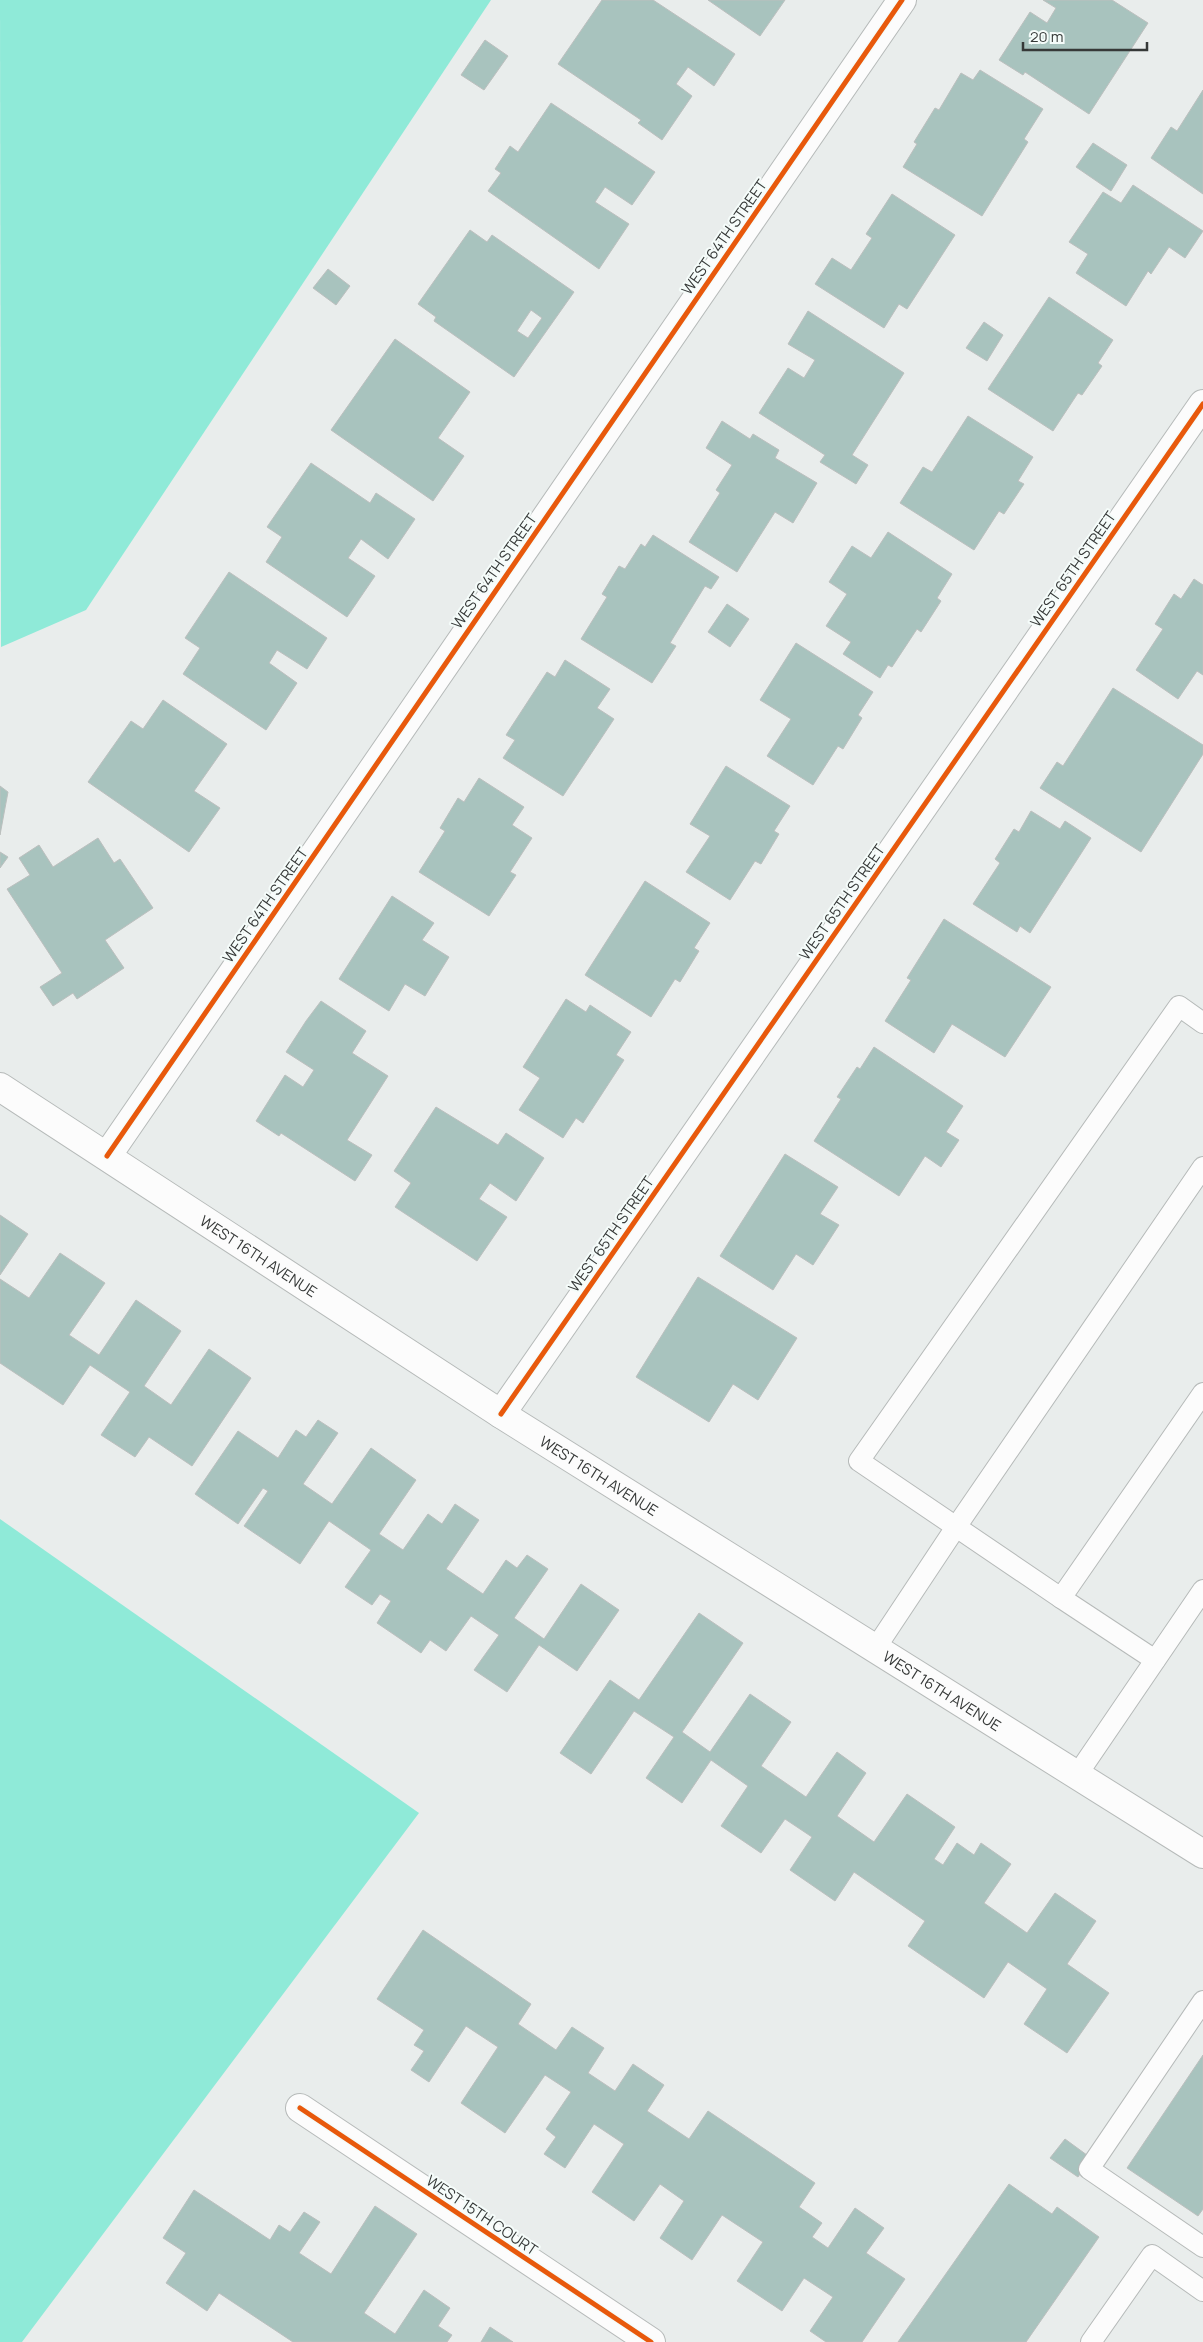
<svg xmlns="http://www.w3.org/2000/svg" width="1203" height="2342" font-family="Manrope,sans-serif">
  <rect width="100%" height="100%" fill="#e9edec"/>
  <!-- water -->
  <g fill="#8fead8">
    <path d="M 0,0 L 491,0 L 86,610 L 1,647 Z"/>
    <path d="M 0,1519 L 419,1813 L 22,2342 L 0,2342 Z"/>
  </g>
  <!-- building -->
  <g fill="#a8c3be" stroke="#bcbfbe" fill-rule="evenodd">
    <path d="M 602,0 L 653,0 L 735,54 L 714,86 L 688,67 L 676,84 L 692,96 L 662,140 L 638,123 L 641,120 L 558,64 Z"/>
    <path d="M 708,0 L 785,0 L 760,36 Z"/>
    <path d="M 1043,0 L 1112,0 L 1148,23 L 1089,114 L 1025,72 L 1023,75 L 999,60 L 1030,12 L 1047,23 L 1056,8 Z"/>
    <path d="M 485,40 L 508,56 L 484,90 L 461,75 Z"/>
    <path d="M 980,70 L 1043,109 L 1024,139 L 1028,142 L 982,216 L 903,167 L 917,144 L 914,142 L 935,108 L 939,110 L 961,73 L 973,80 Z"/>
    <path d="M 1203,90 L 1203,194 L 1151,158 L 1171,127 L 1177,131 Z"/>
    <path d="M 551,103 L 655,172 L 632,205 L 605,187 L 595,202 L 629,224 L 599,269 L 488,191 L 501,173 L 495,169 L 510,146 L 518,152 Z"/>
    <path d="M 1093,143 L 1127,165 L 1111,191 L 1076,167 Z"/>
    <path d="M 1133,185 L 1203,231 L 1185,258 L 1169,247 L 1151,274 L 1148,271 L 1126,306 L 1076,273 L 1088,254 L 1069,242 L 1103,192 L 1121,203 Z"/>
    <path d="M 892,194 L 955,235 L 907,309 L 899,304 L 884,328 L 815,284 L 832,258 L 851,270 L 872,238 L 866,234 Z"/>
    <path d="M 470,230 L 487,242 L 492,235 L 574,292 L 514,377 L 434,321 L 436,317 L 418,304 ZM 531,310 L 542,318 L 528,338 L 517,331 Z"/>
    <path d="M 328,269 L 350,286 L 336,305 L 313,288 Z"/>
    <path d="M 1049,297 L 1113,340 L 1098,363 L 1102,366 L 1082,395 L 1078,393 L 1053,431 L 988,389 Z"/>
    <path d="M 808,311 L 904,373 L 852,455 L 868,465 L 856,484 L 820,462 L 825,455 L 759,413 L 788,368 L 804,378 L 815,360 L 788,344 Z"/>
    <path d="M 984,322 L 1003,335 L 987,361 L 966,348 Z"/>
    <path d="M 395,339 L 470,392 L 438,438 L 464,456 L 433,501 L 331,430 Z"/>
    <path d="M 968,416 L 1033,457 L 1018,481 L 1024,484 L 1004,514 L 999,511 L 974,550 L 900,503 L 923,467 L 932,472 Z"/>
    <path d="M 722,421 L 750,439 L 753,434 L 779,450 L 775,458 L 817,483 L 793,523 L 775,512 L 737,572 L 689,542 L 720,493 L 716,490 L 732,465 L 706,448 Z"/>
    <path d="M 311,463 L 370,503 L 376,493 L 415,519 L 388,559 L 361,539 L 348,558 L 375,576 L 347,617 L 266,562 L 282,537 L 267,527 Z"/>
    <path d="M 888,532 L 952,574 L 937,598 L 941,601 L 921,632 L 917,629 L 892,667 L 888,665 L 880,678 L 843,654 L 851,642 L 826,626 L 847,594 L 829,582 L 852,546 L 871,558 Z"/>
    <path d="M 653,535 L 719,577 L 711,589 L 705,586 L 670,643 L 676,646 L 652,683 L 581,639 L 607,597 L 602,594 L 619,566 L 625,569 L 641,544 L 645,547 Z"/>
    <path d="M 229,572 L 327,638 L 307,669 L 277,650 L 269,663 L 297,683 L 266,730 L 183,674 L 200,648 L 185,638 Z"/>
    <path d="M 1194,579 L 1203,585 L 1203,675 L 1197,671 L 1178,699 L 1136,670 L 1163,629 L 1155,624 L 1174,594 L 1181,599 Z"/>
    <path d="M 727,604 L 749,619 L 730,647 L 708,632 Z"/>
    <path d="M 796,643 L 873,692 L 858,715 L 862,718 L 843,749 L 838,746 L 813,785 L 767,756 L 791,719 L 760,700 Z"/>
    <path d="M 565,660 L 610,689 L 597,708 L 614,719 L 563,796 L 503,758 L 515,740 L 506,735 L 547,672 L 555,677 Z"/>
    <path d="M 1113,688 L 1203,745 L 1203,754 L 1141,852 L 1040,788 L 1057,762 L 1063,766 Z"/>
    <path d="M 163,700 L 227,744 L 194,791 L 220,808 L 189,852 L 88,782 L 131,721 L 143,729 Z"/>
    <path d="M 726,766 L 790,806 L 774,831 L 779,834 L 761,864 L 755,861 L 730,900 L 686,872 L 710,836 L 690,824 Z"/>
    <path d="M 479,778 L 524,807 L 512,825 L 532,838 L 510,872 L 516,875 L 489,916 L 419,872 L 445,831 L 440,828 L 458,798 L 464,802 Z"/>
    <path d="M 0,786 L 8,792 L 0,835 Z"/>
    <path d="M 1031,811 L 1060,829 L 1065,821 L 1091,838 L 1030,933 L 1020,926 L 1017,932 L 973,904 L 1000,863 L 995,859 L 1014,829 L 1019,832 Z"/>
    <path d="M 98,838 L 114,863 L 120,859 L 153,908 L 105,940 L 124,968 L 77,999 L 73,993 L 53,1006 L 40,987 L 62,973 L 7,889 L 30,875 L 19,858 L 39,845 L 53,867 Z"/>
    <path d="M 0,852 L 8,857 L 0,868 Z"/>
    <path d="M 645,881 L 710,923 L 694,948 L 699,951 L 680,982 L 675,979 L 651,1017 L 585,975 Z"/>
    <path d="M 392,896 L 434,923 L 422,940 L 449,957 L 425,996 L 405,984 L 389,1011 L 339,979 Z"/>
    <path d="M 944,919 L 1051,987 L 1005,1057 L 952,1024 L 934,1053 L 885,1021 L 911,980 L 907,978 Z"/>
    <path d="M 566,999 L 586,1012 L 590,1005 L 631,1032 L 616,1055 L 624,1060 L 583,1123 L 576,1118 L 563,1138 L 519,1110 L 540,1078 L 523,1067 Z"/>
    <path d="M 321,1001 L 366,1031 L 352,1053 L 388,1076 L 347,1140 L 372,1155 L 355,1181 L 281,1133 L 279,1136 L 256,1121 L 285,1075 L 303,1087 L 314,1070 L 286,1052 L 306,1021 Z"/>
    <path d="M 874,1047 L 963,1106 L 946,1132 L 959,1140 L 941,1167 L 925,1156 L 899,1196 L 814,1141 L 841,1099 L 837,1097 L 857,1067 L 860,1069 Z"/>
    <path d="M 436,1107 L 498,1145 L 506,1133 L 544,1158 L 516,1201 L 490,1183 L 479,1199 L 507,1217 L 477,1261 L 395,1207 L 411,1183 L 394,1171 Z"/>
    <path d="M 785,1154 L 838,1187 L 820,1214 L 839,1225 L 813,1265 L 796,1254 L 773,1290 L 720,1256 Z"/>
    <path d="M 0,1215 L 28,1234 L 0,1275 Z"/>
    <path d="M 60,1253 L 105,1283 L 69,1335 L 99,1355 L 136,1300 L 181,1331 L 144,1386 L 171,1405 L 209,1349 L 251,1378 L 192,1466 L 149,1437 L 135,1457 L 101,1435 L 130,1392 L 90,1365 L 63,1405 L 0,1363 L 0,1279 L 29,1298 Z"/>
    <path d="M 698,1277 L 797,1338 L 758,1400 L 733,1384 L 709,1422 L 636,1377 Z"/>
    <path d="M 318,1420 L 338,1433 L 303,1484 L 332,1504 L 371,1448 L 416,1480 L 379,1534 L 403,1550 L 428,1514 L 442,1524 L 455,1504 L 479,1520 L 446,1569 L 483,1594 L 506,1560 L 517,1568 L 527,1555 L 548,1569 L 514,1618 L 544,1639 L 581,1584 L 619,1610 L 577,1671 L 539,1645 L 507,1692 L 474,1670 L 499,1635 L 471,1616 L 446,1651 L 430,1640 L 421,1653 L 377,1623 L 391,1601 L 380,1594 L 372,1605 L 345,1587 L 371,1550 L 329,1521 L 300,1564 L 244,1526 L 268,1491 L 263,1488 L 238,1524 L 195,1494 L 238,1431 L 278,1458 L 296,1430 L 306,1437 Z"/>
    <path d="M 699,1613 L 743,1643 L 682,1732 L 710,1752 L 750,1694 L 791,1722 L 761,1766 L 806,1797 L 837,1752 L 866,1773 L 837,1816 L 874,1842 L 907,1794 L 955,1827 L 934,1859 L 943,1865 L 957,1843 L 974,1855 L 981,1843 L 1011,1864 L 984,1903 L 1027,1933 L 1055,1893 L 1096,1921 L 1067,1964 L 1109,1993 L 1067,2053 L 1024,2024 L 1047,1989 L 1008,1962 L 984,1998 L 908,1946 L 925,1921 L 854,1872 L 835,1901 L 790,1870 L 812,1837 L 785,1819 L 761,1853 L 721,1826 L 748,1786 L 711,1760 L 682,1803 L 646,1778 L 674,1737 L 634,1711 L 591,1774 L 560,1753 L 610,1680 L 639,1700 Z"/>
    <path d="M 423,1930 L 531,2004 L 518,2024 L 556,2050 L 572,2027 L 604,2048 L 588,2073 L 615,2091 L 633,2064 L 664,2085 L 647,2111 L 689,2139 L 708,2111 L 815,2183 L 799,2207 L 822,2223 L 812,2237 L 828,2248 L 855,2208 L 884,2228 L 866,2253 L 905,2279 L 862,2342 L 826,2342 L 810,2331 L 833,2297 L 804,2278 L 782,2311 L 737,2281 L 763,2242 L 722,2215 L 692,2260 L 660,2238 L 684,2201 L 660,2184 L 634,2221 L 592,2192 L 624,2144 L 594,2124 L 565,2168 L 544,2154 L 556,2137 L 546,2129 L 571,2092 L 545,2075 L 505,2133 L 461,2103 L 498,2047 L 466,2026 L 429,2082 L 411,2070 L 424,2051 L 414,2045 L 424,2030 L 377,1999 Z"/>
    <path d="M 1203,2055 L 1203,2209 L 1198,2216 L 1127,2168 Z"/>
    <path d="M 1065,2139 L 1091,2158 L 1078,2177 L 1050,2158 Z"/>
    <path d="M 1009,2184 L 1052,2214 L 1057,2207 L 1099,2237 L 1026,2342 L 898,2342 Z"/>
    <path d="M 194,2190 L 270,2240 L 279,2225 L 290,2232 L 304,2212 L 320,2222 L 299,2253 L 331,2274 L 375,2206 L 417,2234 L 364,2313 L 395,2334 L 424,2290 L 450,2308 L 438,2326 L 452,2335 L 447,2342 L 293,2342 L 219,2293 L 207,2311 L 166,2283 L 186,2253 L 163,2238 Z"/>
    <path d="M 490,2327 L 513,2342 L 481,2342 Z"/>
  </g>
  <g fill="none" stroke-linecap="round" stroke-linejoin="round">
    <!-- service casing -->
    <g stroke="#b6bab9" stroke-width="22">
      <g id="service">
        <path d="M 1203,1023 L 1179,1006 L 859,1461 L 1061,1598 L 1203,1393"/>
        <path d="M 1061,1598 L 1155,1660"/>
        <path d="M 875,1649 L 956,1527 L 1203,1167"/>
        <path d="M 1077,1775 L 1203,1590"/>
        <path d="M 1203,2001 L 1089,2169 L 1203,2247"/>
        <path d="M 1091,2342 L 1152,2255 L 1203,2291"/>
      </g>
    </g>
    <!-- minor casing -->
    <g stroke="#b6bab9" stroke-width="30">
      <g id="minor">
        <path d="M 107,1156 L 902,0"/>
        <path d="M 501,1414 L 1203,404"/>
        <path d="M 300,2108 L 651,2342"/>
      </g>
    </g>
    <!-- secondary casing -->
    <g stroke="#b6bab9" stroke-width="30">
      <g id="secondary">
        <path id="s1" d="M 0,1087 L 501,1414 L 1203,1854"/>
      </g>
    </g>
    <!-- service -->
    <use href="#service" stroke="#fcfcfc" stroke-width="20"/>
    <!-- minor -->
    <use href="#minor" stroke="#fcfcfc" stroke-width="28"/>
    <!-- secondary -->
    <use href="#secondary" stroke="#fcfcfc" stroke-width="28"/>
    <!-- cycleway casing -->
    <g stroke="#f5fcfa" stroke-width="8">
      <g id="cycleway">
        <path d="M 107,1156 L 902,0"/>
        <path d="M 501,1414 L 1203,404"/>
        <path d="M 300,2108 L 651,2342"/>
      </g>
    </g>
    <!-- cycleway -->
    <use href="#cycleway" stroke="#e8590c" stroke-width="5"/>
  </g>
  <g text-anchor="middle" dominant-baseline="central" stroke-width="4" stroke-linejoin="round" paint-order="stroke">
    <!-- street labels -->
    <g font-size="15" fill="#363938" stroke="#f5fcfa">
      <text transform="translate(724 237) rotate(-55)">WEST 64TH STREET</text>
      <text transform="translate(1073 569) rotate(-55)">WEST 65TH STREET</text>
      <text transform="translate(494 571) rotate(-55)">WEST 64TH STREET</text>
      <text transform="translate(842 902) rotate(-55)">WEST 65TH STREET</text>
      <text transform="translate(265 905) rotate(-55)">WEST 64TH STREET</text>
      <text transform="translate(611 1234) rotate(-55)">WEST 65TH STREET</text>
      <text stroke="none"><textPath href="#s1" startOffset="309">WEST 16TH AVENUE</textPath></text>
      <text stroke="none"><textPath href="#s1" startOffset="714">WEST 16TH AVENUE</textPath></text>
      <text stroke="none"><textPath href="#s1" startOffset="1119">WEST 16TH AVENUE</textPath></text>
      <text transform="translate(482 2215) rotate(34)">WEST 15TH COURT</text>
    </g>
  </g>
  <!-- scale -->
  <path d="M1023 42v8h124v-8" fill="none" stroke="#363938" stroke-width="2.5"/>
  <text x="1030" y="42" font-size="15" fill="#363938" stroke="#f5fcfa" stroke-width="4" paint-order="stroke">20 m</text>
</svg>
